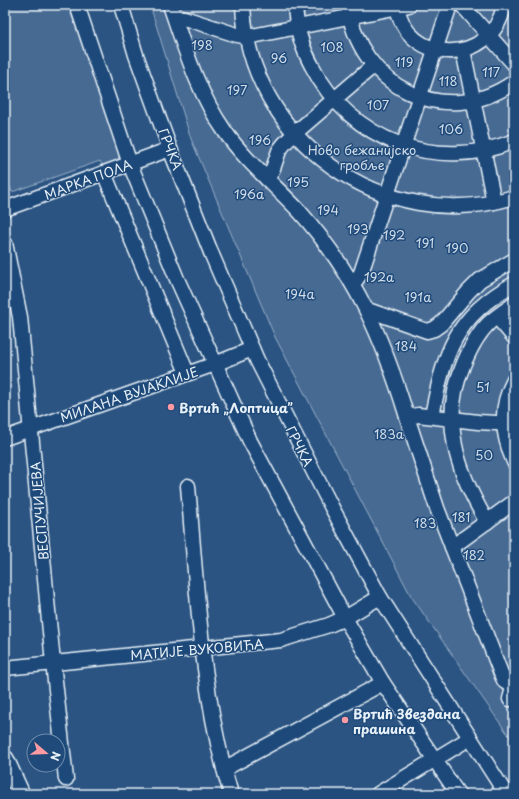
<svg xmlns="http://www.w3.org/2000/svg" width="519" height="799" font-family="'Playpen Sans',sans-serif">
  <rect width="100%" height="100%" fill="#2b5482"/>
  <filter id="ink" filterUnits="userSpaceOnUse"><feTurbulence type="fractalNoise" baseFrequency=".025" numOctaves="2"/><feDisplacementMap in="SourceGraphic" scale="8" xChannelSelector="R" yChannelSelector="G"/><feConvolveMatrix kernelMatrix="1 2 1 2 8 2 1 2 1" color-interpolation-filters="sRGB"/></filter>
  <g filter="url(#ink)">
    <!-- green -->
    <g fill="#476b93" stroke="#98aec6">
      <path d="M 5,5 L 68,5 L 120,152 L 117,163 L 103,167 L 100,161 L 12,192 L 5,173 Z"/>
      <path d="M 150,5 L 514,5 L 514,743 L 411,596 L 275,337 L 191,139 Z"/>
    </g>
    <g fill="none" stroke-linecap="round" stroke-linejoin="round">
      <!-- minor casing -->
      <g stroke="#e8f1f8" stroke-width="17">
        <g id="minor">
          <path d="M 77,5 L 130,164 L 177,279 L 250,441 L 345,618 L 383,683 L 458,794"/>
          <path d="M 121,5 L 136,55 L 170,149 L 212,255 L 257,360 L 331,506 L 380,597 L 506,794"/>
          <path d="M 170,5 C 185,48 198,93 224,130 C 245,161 275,185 300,212 C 356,275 383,338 407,417"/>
          <path d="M 243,5 C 248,140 385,237 514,197"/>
          <path d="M 295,5 C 296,26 302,48 312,66 C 350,141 437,173 514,141"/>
          <path d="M 348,5 C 358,86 445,131 514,82"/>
          <path d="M 397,5 C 405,66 493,67 504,5"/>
          <path d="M 462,5 L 514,64"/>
          <path d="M 176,20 L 181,17 L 237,35 L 247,37 L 409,5"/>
          <path d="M 463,50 L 494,202"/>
          <path d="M 104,173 L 187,373"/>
          <path d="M 267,179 C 274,171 275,161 279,151 C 283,144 289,139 294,134 L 373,66"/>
          <path d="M 5,209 L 170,149"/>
          <path d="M 5,243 L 20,317 L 53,663 L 66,779"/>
          <path d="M 352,282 L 356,280 L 361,273 L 450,5"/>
          <path d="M 368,310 L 427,331 L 434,329 L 441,324 L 468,292 L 480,280 L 514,260"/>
          <path d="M 497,317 L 514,337"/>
          <path d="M 514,380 C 499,408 502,434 514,462"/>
          <path d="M 432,416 C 444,353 455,316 514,284"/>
          <path d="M 5,438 L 215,364 L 252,349"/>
          <path d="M 188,486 C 197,589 201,695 231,794"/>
          <path d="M 487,522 C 457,471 439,421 464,363 C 470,349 478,333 490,322 C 497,316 506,310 514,304"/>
          <path d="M 452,547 L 514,502"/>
          <path d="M 5,668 L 281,640 L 329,625 L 345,618 L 380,597"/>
          <path d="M 513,685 L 505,682 L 502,676 L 437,508 L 407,417 L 418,415 L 478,422 L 514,424"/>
          <path d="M 510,699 L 514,685"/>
          <path d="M 224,769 L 383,683"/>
          <path d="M 378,794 L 470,738"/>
        </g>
      </g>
      <!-- major casing -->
      <g stroke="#e8f1f8" stroke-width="20">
        <path id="major" d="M 5,759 L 21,794"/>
      </g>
      <!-- minor -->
      <use href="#minor" stroke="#1f4a7a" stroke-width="14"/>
      <!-- major -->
      <use href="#major" stroke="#1f4a7a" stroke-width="17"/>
    </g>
  </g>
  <!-- markers -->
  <g fill="#ff9aa2" stroke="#1f4a7a" stroke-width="1.5">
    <circle cx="171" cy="407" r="4"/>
    <circle cx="345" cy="720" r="4"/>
  </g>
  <g text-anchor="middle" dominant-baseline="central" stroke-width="3" stroke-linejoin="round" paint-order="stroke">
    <!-- park labels -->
    <g font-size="13" fill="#d0dde9" stroke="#1f4a7a">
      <text x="202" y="44">198</text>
      <text x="332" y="46">108</text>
      <text x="279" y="57">96</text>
      <text x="404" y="61">119</text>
      <text x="491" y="71">117</text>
      <text x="448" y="80">118</text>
      <text x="237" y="89">197</text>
      <text x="378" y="104">107</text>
      <text x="451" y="128">106</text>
      <text x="260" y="139">196</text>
      <text x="362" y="149">Ново бежанијско<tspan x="362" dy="15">гробље</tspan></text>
      <text x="298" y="181">195</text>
      <text x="249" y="193">196a</text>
      <text x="328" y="209">194</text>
      <text x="358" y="228">193</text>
      <text x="394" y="234">192</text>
      <text x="425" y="242">191</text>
      <text x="457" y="247">190</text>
      <text x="379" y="276">192а</text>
      <text x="300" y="293">194a</text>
      <text x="418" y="296">191a</text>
      <text x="406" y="345">184</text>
      <text x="483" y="386">51</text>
      <text x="389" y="433">183a</text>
      <text x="484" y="454">50</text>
      <text x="461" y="516">181</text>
      <text x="425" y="522">183</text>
      <text x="474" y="554">182</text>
    </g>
    <!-- street labels -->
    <g font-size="13" fill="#e8f1f8" stroke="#1f4a7a">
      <text transform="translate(171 149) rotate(69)">ГРЧКА</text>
      <text transform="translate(88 179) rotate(-20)">МАРКА ПОЛА</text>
      <text transform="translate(129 394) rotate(-19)">МИЛАНА ВУЈАКЛИЈЕ</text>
      <text transform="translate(300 446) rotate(63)">ГРЧКА</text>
      <text transform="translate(39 511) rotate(-95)">ВЕСПУЧИЈЕВА</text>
      <text transform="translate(197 649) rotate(-5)">МАТИЈЕ ВУКОВИЋА</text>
    </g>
    <!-- poi labels -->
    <g font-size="13" font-weight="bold" fill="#e8f1f8" stroke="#1f4a7a" text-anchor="start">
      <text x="179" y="407">Вртић „Лоптица”</text>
      <text x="353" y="713">Вртић Звездана<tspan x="353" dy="15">прашина</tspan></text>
    </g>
  </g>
  <!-- margin -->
  <rect width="519" height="799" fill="none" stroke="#1f4a7a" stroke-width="20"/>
  <rect x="10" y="10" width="499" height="779" fill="none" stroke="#e8f1f8" stroke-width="1.5" filter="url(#ink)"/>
  <!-- north arrow -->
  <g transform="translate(46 753) rotate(109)"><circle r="19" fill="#1f4a7a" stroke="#6f8dac"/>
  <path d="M0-3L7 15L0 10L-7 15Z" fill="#ff9aa2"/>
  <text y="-6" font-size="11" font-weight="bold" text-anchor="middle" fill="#e8f1f8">N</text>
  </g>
</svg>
